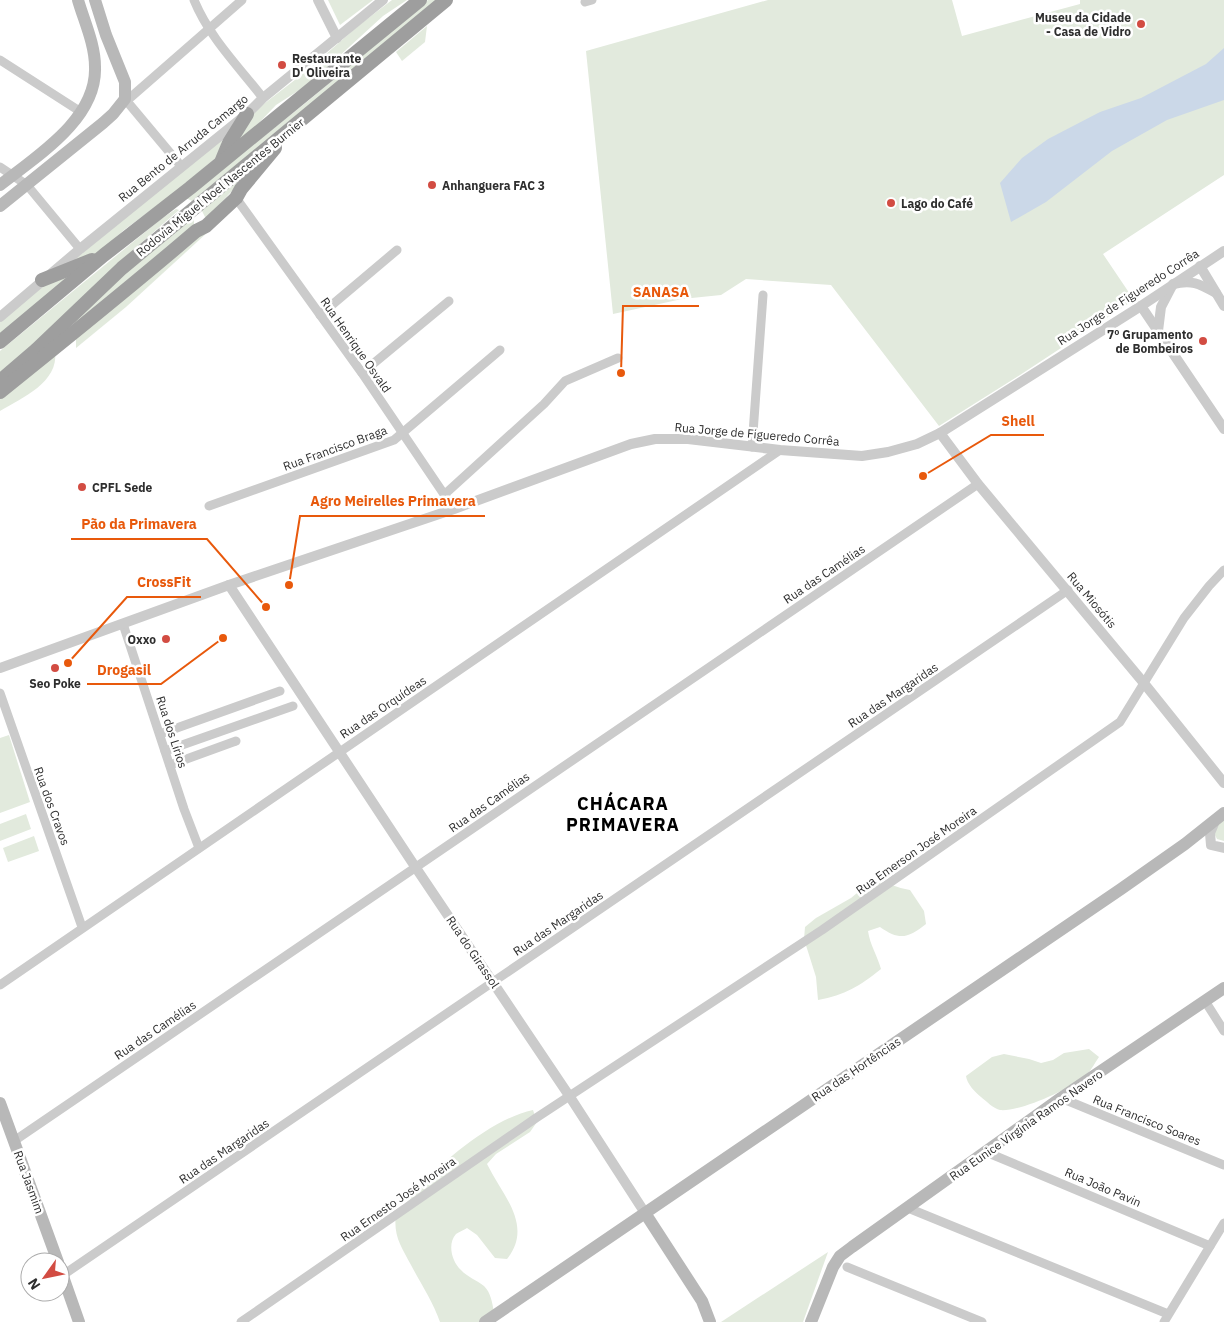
<svg xmlns="http://www.w3.org/2000/svg" width="1224" height="1322" font-family="'IBM Plex Sans',sans-serif">
  <rect width="100%" height="100%" fill="#fff"/>
  <!-- green -->
  <g fill="#e2eadd">
    <path d="M 328,0 L 373,0 L 340,25 Z"/>
    <path d="M 392,0 L 407,0 L 383,16 L 324,70 L 301,89 L 276,105 L 251,131 L 237,141 L 256,110 L 309,69 L 358,26 Z"/>
    <path d="M 428,0 L 438,0 L 192,201 L 186,198 L 308,101 Z"/>
    <path d="M 768,0 L 952,0 L 962,36 L 1080,4 L 1080,0 L 1224,0 L 1224,175 L 1103,254 L 1134,300 L 1020,375 L 939,426 L 831,285 L 746,279 L 721,295 L 682,299 L 613,314 L 586,51 Z"/>
    <path d="M 427,26 L 425,42 L 402,61 L 396,52 Z"/>
    <path d="M 220,140 L 222,141 L 218,156 L 178,190 L 124,230 L 97,254 L 63,269 Z"/>
    <path d="M 242,177 L 243,179 L 206,219 L 201,209 Z"/>
    <path d="M 176,209 L 179,210 L 117,264 L 0,376 L 0,351 L 161,219 Z"/>
    <path d="M 233,209 L 126,307 L 76,348 L 76,337 Z"/>
    <path d="M 191,218 L 194,219 L 194,225 L 76,325 L 73,322 L 119,277 Z"/>
    <path d="M 76,272 L 0,335 L 0,322 L 43,285 Z"/>
    <path d="M 55,352 C 59,382 22,398 0,411 L 0,396 Z"/>
    <path d="M 9,735 L 30,802 L 0,813 L 0,738 Z"/>
    <path d="M 26,814 L 31,829 L 0,841 L 0,824 Z"/>
    <path d="M 1224,818 L 1224,841 L 1217,839 L 1214,833 L 1217,826 Z"/>
    <path d="M 34,836 L 39,851 L 8,862 L 3,848 Z"/>
    <path d="M 873,880 C 887,882 897,888 910,890 L 924,911 L 926,924 C 908,938 900,941 880,927 L 868,931 C 870,945 877,955 881,969 C 860,986 845,995 818,1000 L 816,977 L 804,939 L 805,927 L 816,918 L 851,898 Z"/>
    <path d="M 1089,1049 L 1099,1057 C 1094,1064 1090,1073 1083,1078 C 1067,1090 1020,1112 1000,1110 C 994,1109 986,1101 981,1097 C 975,1092 967,1084 966,1076 L 992,1057 L 1004,1054 L 1029,1059 L 1041,1063 L 1053,1060 L 1064,1053 Z"/>
    <path d="M 533,1110 L 537,1122 L 530,1132 L 496,1154 L 487,1164 C 502,1195 534,1225 507,1259 L 495,1258 L 477,1235 L 467,1228 C 464,1230 459,1232 456,1234 C 447,1244 452,1262 461,1270 C 467,1277 477,1280 484,1286 C 491,1293 492,1302 494,1312 L 481,1322 L 440,1322 C 433,1302 421,1284 411,1265 C 401,1246 393,1236 396,1213 C 405,1206 410,1198 417,1190 C 443,1160 494,1118 533,1110 Z"/>
    <path d="M 828,1252 L 803,1322 L 721,1322 Z"/>
  </g>
  <!-- water -->
  <path fill="#cbd8e8" d="M 1224,48 L 1224,100 L 1167,120 L 1112,151 L 1046,202 L 1011,222 L 1000,183 L 1022,158 L 1048,139 L 1100,112 L 1141,98 L 1206,64 Z"/>
  <g fill="none" stroke-linecap="round" stroke-linejoin="round">
    <!-- minor -->
    <g stroke="#cbcbcb" stroke-width="9">
      <path d="M 194,0 C 209,37 239,67 263,98"/>
      <path d="M 585,2 L 592,0"/>
      <path d="M 0,60 L 81,112"/>
      <path d="M 181,166 L 125,99 L 131,97 L 242,0"/>
      <path d="M 0,167 L 27,185 L 80,249"/>
      <path d="M 236,198 L 362,373 L 454,509"/>
      <path d="M 320,315 L 397,250"/>
      <path d="M 362,373 L 449,301"/>
      <path d="M 752,447 L 763,295"/>
      <path d="M 445,494 L 544,404 L 565,381 L 618,358"/>
      <path d="M 209,506 L 394,440 L 500,350"/>
      <path d="M 123,624 L 184,809 L 199,848"/>
      <path d="M 0,693 L 82,927"/>
      <path d="M 160,734 L 280,691"/>
      <path d="M 165,751 L 293,706"/>
      <path d="M 170,765 L 236,741"/>
      <path d="M 0,985 L 780,450"/>
      <path d="M 1205,1001 L 1224,1031"/>
      <path d="M 1061,1098 L 1224,1165"/>
      <path d="M 14,1141 L 978,484"/>
      <path d="M 986,1152 L 1210,1246"/>
      <path d="M 908,1208 L 1168,1314"/>
      <path d="M 847,1267 L 982,1322"/>
      <path d="M 63,1275 L 1068,590"/>
      <path d="M 241,1322 L 536,1118 L 822,930 L 1120,722 L 1184,618 L 1209,586 L 1224,570"/>
      <path d="M 1164,1322 L 1224,1223"/>
    </g>
    <!-- tertiary -->
    <g stroke="#cbcbcb" stroke-width="10">
      <path d="M 318,0 L 337,38"/>
      <path d="M 1200,266 L 1224,306"/>
      <path d="M 1141,306 L 1224,429"/>
      <path d="M 0,317 L 80,249 L 247,114 L 263,98 L 383,0"/>
      <path d="M 1158,331 L 1161,307 L 1173,284 C 1192,280 1198,283 1216,293"/>
      <path d="M 940,433 L 978,484 L 1143,682 L 1224,783"/>
      <path d="M 229,585 L 416,868 L 570,1097 L 645,1213"/>
      <path d="M 0,668 L 229,585 L 454,509 L 631,444 L 655,439 L 688,439 L 780,450 L 862,456 L 888,452 L 917,444 L 940,433 L 1141,306 L 1224,251"/>
      <path d="M 1215,821 L 1210,833 L 1211,845 L 1224,848"/>
    </g>
    <!-- secondary -->
    <g stroke="#b8b8b8" stroke-width="12">
      <path d="M 0,185 C 37,156 97,119 95,67 C 95,44 84,21 78,0"/>
      <path d="M 0,206 L 103,123 L 113,114 L 125,99 L 125,82 L 106,35 L 95,0"/>
      <path d="M 0,1103 L 58,1262"/>
      <path d="M 645,1213 L 702,1301 L 710,1322"/>
      <path d="M 60,1268 L 79,1322"/>
      <path d="M 485,1322 L 1121,889 L 1185,844 L 1224,813"/>
      <path d="M 811,1322 L 833,1267 L 840,1256 L 852,1247 L 1061,1098 L 1224,988"/>
    </g>
    <!-- trunk -->
    <g stroke="#9e9e9e" stroke-width="14">
      <path d="M 222,160 L 229,143 L 247,114"/>
      <path d="M 42,280 L 92,260"/>
      <path d="M 0,342 L 104,255 L 190,188 L 420,0"/>
      <path d="M 0,381 L 36,350 L 122,268 L 446,0"/>
      <path d="M 0,392 C 66,339 132,286 196,231 L 206,226 L 236,198 L 241,189 L 275,148"/>
    </g>
  </g>
  <!-- markers -->
  <g fill="#d24c42" stroke="#fff" stroke-width="2">
    <circle cx="1141" cy="24" r="5"/>
    <circle cx="282" cy="65" r="5"/>
    <circle cx="432" cy="185" r="5"/>
    <circle cx="891" cy="203" r="5"/>
    <circle cx="1203" cy="341" r="5"/>
    <circle cx="82" cy="487" r="5"/>
    <circle cx="166" cy="639" r="5"/>
    <circle cx="55" cy="668" r="5"/>
  </g>
  <g text-anchor="middle" dominant-baseline="central" stroke-width="5" stroke-linejoin="round" paint-order="stroke">
    <!-- poi labels -->
    <g font-size="12" font-weight="bold" fill="#2e2e2e" stroke="#fff" text-anchor="start">
      <text x="1131" y="17" text-anchor="end">Museu da Cidade<tspan x="1131" dy="14">- Casa de Vidro</tspan></text>
      <text x="292" y="58">Restaurante<tspan x="292" dy="14">D' Oliveira</tspan></text>
      <text x="442" y="185">Anhanguera FAC 3</text>
      <text x="901" y="203">Lago do Café</text>
      <text x="1193" y="334" text-anchor="end">7º Grupamento<tspan x="1193" dy="14">de Bombeiros</tspan></text>
      <text x="92" y="487">CPFL Sede</text>
      <text x="156" y="639" text-anchor="end">Oxxo</text>
      <text x="55" y="683" text-anchor="middle">Seo Poke</text>
    </g>
    <!-- street labels -->
    <g font-size="12" fill="#2e2e2e" stroke="#fff">
      <text transform="translate(183 148) rotate(-39)">Rua Bento de Arruda Camargo</text>
      <text transform="translate(220 187) rotate(-39)">Rodovia Miguel Noel Nascentes Burnier</text>
      <text transform="translate(1128 297) rotate(-33)">Rua Jorge de Figueredo Corrêa</text>
      <text transform="translate(356 345) rotate(55)">Rua Henrique Osvald</text>
      <text transform="translate(757 434) rotate(5)">Rua Jorge de Figueredo Corrêa</text>
      <text transform="translate(335 448) rotate(-20)">Rua Francisco Braga</text>
      <text transform="translate(824 574) rotate(-34)">Rua das Camélias</text>
      <text transform="translate(1092 600) rotate(50)">Rua Miosótis</text>
      <text transform="translate(893 695) rotate(-34)">Rua das Margaridas</text>
      <text transform="translate(383 707) rotate(-34)">Rua das Orquídeas</text>
      <text transform="translate(172 732) rotate(72)">Rua dos Lírios</text>
      <text transform="translate(489 802) rotate(-35)">Rua das Camélias</text>
      <text transform="translate(52 806) rotate(70)">Rua dos Cravos</text>
      <text transform="translate(916 850) rotate(-35)">Rua Emerson José Moreira</text>
      <text transform="translate(558 923) rotate(-34)">Rua das Margaridas</text>
      <text transform="translate(473 952) rotate(56)">Rua do Girassol</text>
      <text transform="translate(155 1030) rotate(-34)">Rua das Camélias</text>
      <text transform="translate(856 1069) rotate(-34)">Rua das Hortências</text>
      <text transform="translate(1147 1120) rotate(22)">Rua Francisco Soares</text>
      <text transform="translate(1026 1125) rotate(-35)">Rua Eunice Virgínia Ramos Navero</text>
      <text transform="translate(224 1151) rotate(-34)">Rua das Margaridas</text>
      <text transform="translate(29 1182) rotate(70)">Rua Jasmim</text>
      <text transform="translate(1103 1187) rotate(23)">Rua João Pavin</text>
      <text transform="translate(398 1199) rotate(-35)">Rua Ernesto José Moreira</text>
    </g>
    <!-- district labels -->
    <g font-size="18" font-weight="bold" letter-spacing="1" fill="#000" stroke="#fff">
      <text x="623" y="803">CHÁCARA<tspan x="623" dy="21">PRIMAVERA</tspan></text>
    </g>
  </g>
  <!-- callouts -->
  <path fill="none" stroke="#e8590c" stroke-width="2" d="M621 373L623 306H699M923 476L991 435H1044M289 585L300 516H485M266 607L207 539H71M68 663L127 597H201M223 638L161 684H87"/>
  <g fill="#e8590c" stroke="#fff" stroke-width="2">
    <circle cx="621" cy="373" r="5"/>
    <circle cx="923" cy="476" r="5"/>
    <circle cx="289" cy="585" r="5"/>
    <circle cx="266" cy="607" r="5"/>
    <circle cx="68" cy="663" r="5"/>
    <circle cx="223" cy="638" r="5"/>
  </g>
  <g font-size="14" text-anchor="middle" font-weight="bold" fill="#e8590c" stroke="#fff" stroke-width="5" stroke-linejoin="round" paint-order="stroke">
    <text x="661" y="297">SANASA</text>
    <text x="1018" y="426">Shell</text>
    <text x="393" y="506">Agro Meirelles Primavera</text>
    <text x="139" y="529">Pão da Primavera</text>
    <text x="164" y="587">CrossFit</text>
    <text x="124" y="675">Drogasil</text>
  </g>
  <!-- north arrow -->
  <g transform="translate(45 1277) rotate(237)"><circle r="24" fill="#ffffff" stroke="#ababab"/>
  <path d="M0-4L9 19L0 12L-9 19Z" fill="#d24c42"/>
  <text y="-8" font-size="14" font-weight="bold" text-anchor="middle" fill="#2e2e2e">N</text>
  </g>
</svg>
